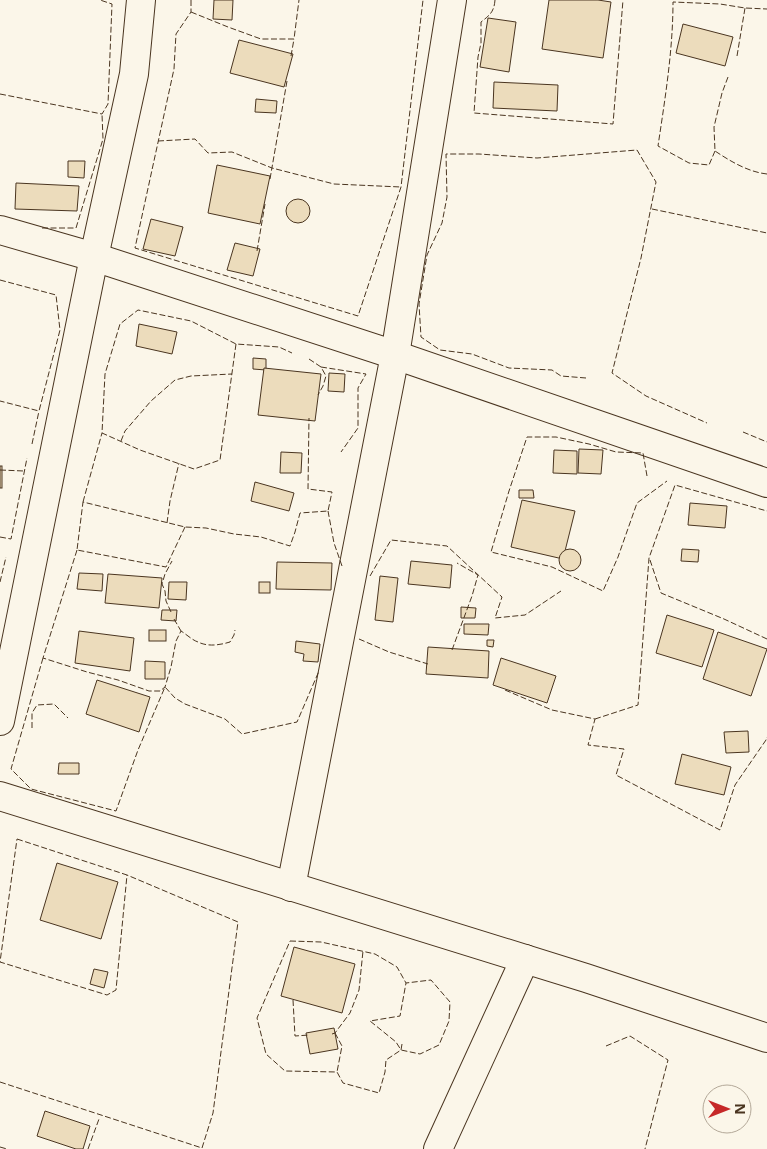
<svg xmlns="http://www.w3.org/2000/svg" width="767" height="1149" font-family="'Open Sans',sans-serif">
  <rect width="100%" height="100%" fill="#fbf6e9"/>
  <!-- building -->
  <g fill="#ecdcbc" stroke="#4a3520">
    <path d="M 214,0 L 233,0 L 232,20 L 213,19 Z"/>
    <path d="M 549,0 L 598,0 L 611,2 L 603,58 L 542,49 Z"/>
    <path d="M 488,18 L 516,22 L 509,72 L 480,67 Z"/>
    <path d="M 683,24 L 733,37 L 725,66 L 676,53 Z"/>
    <path d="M 239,40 L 293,54 L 284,87 L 230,73 Z"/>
    <path d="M 494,82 L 558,85 L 557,111 L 493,108 Z"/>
    <path d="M 256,99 L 277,101 L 276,113 L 255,112 Z"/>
    <path d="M 68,161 L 85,161 L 84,178 L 68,177 Z"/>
    <path d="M 217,165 L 270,176 L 260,224 L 208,213 Z"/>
    <path d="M 16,183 L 79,186 L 77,211 L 15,209 Z"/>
    <circle cx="298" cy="211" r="12"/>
    <path d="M 151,219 L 183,227 L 175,256 L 143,249 Z"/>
    <path d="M 235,243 L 260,249 L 253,276 L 227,270 Z"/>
    <path d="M 139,324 L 177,332 L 172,354 L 136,346 Z"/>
    <path d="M 253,358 L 266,359 L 266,370 L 253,369 Z"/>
    <path d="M 264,368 L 321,374 L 315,421 L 258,415 Z"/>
    <path d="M 329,373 L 345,374 L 344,392 L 328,391 Z"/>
    <path d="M 579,449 L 603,450 L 601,474 L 578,473 Z"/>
    <path d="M 554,450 L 577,451 L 577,474 L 553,473 Z"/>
    <path d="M 281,452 L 302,453 L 301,473 L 280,473 Z"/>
    <rect x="0" y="466" width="2" height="22"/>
    <path d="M 255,482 L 294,493 L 289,511 L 251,501 Z"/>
    <path d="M 519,490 L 533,490 L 534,498 L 519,498 Z"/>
    <path d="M 522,500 L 575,511 L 563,559 L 511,547 Z"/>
    <path d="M 690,503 L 727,506 L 725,528 L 688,525 Z"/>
    <path d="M 682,549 L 699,550 L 698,562 L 681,561 Z"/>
    <circle cx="570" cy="560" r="11"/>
    <path d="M 411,561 L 452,565 L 450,588 L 408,584 Z"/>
    <path d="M 277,562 L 332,563 L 331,590 L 276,589 Z"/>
    <path d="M 79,573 L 103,574 L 102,591 L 77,589 Z"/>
    <path d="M 108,574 L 162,578 L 159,608 L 105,603 Z"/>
    <path d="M 380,576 L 398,578 L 393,622 L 375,620 Z"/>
    <path d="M 169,582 L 187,582 L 186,600 L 168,599 Z"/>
    <rect x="259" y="582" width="11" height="11"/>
    <path d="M 461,607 L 476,608 L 475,618 L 461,618 Z"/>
    <path d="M 162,610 L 177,610 L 176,621 L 161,620 Z"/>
    <path d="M 667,615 L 714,630 L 702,667 L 656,653 Z"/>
    <path d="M 464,624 L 489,624 L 488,635 L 464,634 Z"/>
    <rect x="149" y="630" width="17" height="11"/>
    <path d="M 79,631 L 134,638 L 130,671 L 75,663 Z"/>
    <path d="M 718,632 L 767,649 L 751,696 L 703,679 Z"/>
    <path d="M 487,640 L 494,640 L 493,647 L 487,646 Z"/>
    <path d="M 296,641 L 320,644 L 318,662 L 303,661 L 304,654 L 295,652 Z"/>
    <path d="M 428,647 L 489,651 L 488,678 L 426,674 Z"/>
    <path d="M 501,658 L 556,676 L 547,703 L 493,685 Z"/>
    <path d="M 145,661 L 165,662 L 165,679 L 145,679 Z"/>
    <path d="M 97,680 L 150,697 L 139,732 L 86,714 Z"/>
    <path d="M 748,731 L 749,752 L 726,753 L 724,732 Z"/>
    <path d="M 682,754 L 731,767 L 724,795 L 675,784 Z"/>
    <path d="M 59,763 L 79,763 L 79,774 L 58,774 Z"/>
    <path d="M 57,863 L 118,882 L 101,939 L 40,920 Z"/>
    <path d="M 294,947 L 355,964 L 342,1013 L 281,996 Z"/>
    <path d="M 94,969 L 108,972 L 104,988 L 90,984 Z"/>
    <path d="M 334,1028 L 338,1049 L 310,1054 L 306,1033 Z"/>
    <path d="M 45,1111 L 90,1126 L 83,1149 L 76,1149 L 37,1136 Z"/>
  </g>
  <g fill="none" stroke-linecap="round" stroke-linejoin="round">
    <!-- minor casing -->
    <g stroke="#4a3520" stroke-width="30">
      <g id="minor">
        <path d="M 0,230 L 94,257 L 395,355 L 767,483"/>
        <path d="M 0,721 L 94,257 L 134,74 L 141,0"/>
        <path d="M 0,796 L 586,978 L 767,1038"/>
        <path d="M 291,887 L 395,355 L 452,0"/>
        <path d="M 438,1149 L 525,959"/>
      </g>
    </g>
    <!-- minor -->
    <use href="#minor" stroke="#fbf6e9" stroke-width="28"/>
    <!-- fence -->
    <g stroke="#4a3520" stroke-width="1" stroke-dasharray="6 2.5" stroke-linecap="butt">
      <path d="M 191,0 L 191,12 L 176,34 L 174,69 L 135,248 L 358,316 L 401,187 L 423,0"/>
      <path d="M 495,0 C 494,12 490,15 481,22 L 481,43 L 478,57 L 474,113 L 613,124 L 623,0"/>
      <path d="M 191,12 L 228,27 L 261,39 L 294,39 L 299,0"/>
      <path d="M 291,56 L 294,39"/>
      <path d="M 737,56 L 745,8"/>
      <path d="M 728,77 L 722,93 L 714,127 L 715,151 C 730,161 748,172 767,174"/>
      <path d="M 0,94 L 102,114 L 108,104 L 112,4 L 100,0"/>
      <path d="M 158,141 L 195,139 L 208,153 L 232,152 L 272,168 L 334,184 L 401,187"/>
      <path d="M 715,151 L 709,165 L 689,163 L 658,146 C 665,99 673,50 673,2 L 720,4 L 745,8 L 767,9"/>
      <path d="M 270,179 L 287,81"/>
      <path d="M 652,209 L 767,233"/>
      <path d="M 42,228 L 76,228 L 103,139 L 102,114"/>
      <path d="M 257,251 L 265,204"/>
      <path d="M 0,280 L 56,295 L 60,330 L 39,411 L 0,401"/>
      <path d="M 236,344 L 220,460 L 194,469 L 140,450 L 102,433 L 105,374 L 120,324 L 138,310 L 191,321 L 236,344 L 279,347 L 292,353"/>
      <path d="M 309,359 L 321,367 L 326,376 L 323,386 L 318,395"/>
      <path d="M 321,367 L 366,374 L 358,388 L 358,428 L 341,452"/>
      <path d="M 586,378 L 561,376 L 552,370 L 509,368 L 472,354 L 440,350 L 421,337 L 419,304 L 427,255 L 442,223 L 447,197 L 446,154 L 479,154 L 537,158 L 637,150 L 656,182 L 641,258 L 612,373 L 646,396 L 707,423"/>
      <path d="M 743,432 L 767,442"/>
      <path d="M 121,441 L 125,431 L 151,401 L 175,380 L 191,376 L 232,374"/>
      <path d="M 32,444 L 39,411"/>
      <path d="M 0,470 L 24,471"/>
      <path d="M 647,476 L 643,453 L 616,452 L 589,444 L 556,437 L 527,437 L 509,491 L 491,552 L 552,567 L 603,591 L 618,557 L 637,503 L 667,481"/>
      <path d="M 83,502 L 102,433"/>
      <path d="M 328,511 L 334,543 L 342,566"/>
      <path d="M 167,523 L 170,501 L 179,463"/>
      <path d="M 185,527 L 166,567 L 77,550 L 83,502 L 185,527 L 206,528 L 234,534 L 261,537 L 290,546 L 295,532 L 300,513 L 328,511 L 332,492 L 308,489 L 309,418"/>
      <path d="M 0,537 L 11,539 L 27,458"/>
      <path d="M 77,550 L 43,658 L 87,672 L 118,680 L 149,691 L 160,691 L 165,687 L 171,667 L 176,641 L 181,631 C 186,634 192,640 198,642 C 208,647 220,645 230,642 L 234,635 L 235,630"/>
      <path d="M 650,560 L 661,593 L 724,619 L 767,639"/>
      <path d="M 370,576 L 391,540 L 447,546 L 502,597 L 495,618 L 525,615 L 561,591"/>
      <path d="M 0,582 L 6,557"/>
      <path d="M 171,612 L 166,601 L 165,591 L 162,584 L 165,574 L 172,561"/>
      <path d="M 174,619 L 181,631"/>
      <path d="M 359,639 L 389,652 L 428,664"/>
      <path d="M 452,650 L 472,596 L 478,575 L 457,563"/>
      <path d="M 43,658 L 11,769 L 31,789 L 116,811 L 138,750 L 165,687 L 175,698 L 185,704 L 225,719 L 242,734 L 297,722 L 319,671"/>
      <path d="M 505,690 L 552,710 L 595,719 L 588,745 L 624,749 L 616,775 L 720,830 L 735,785 L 766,740 L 767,737"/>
      <path d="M 595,719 L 638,705 L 649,558 L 675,485 L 767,511"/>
      <path d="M 32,728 L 32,713 L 37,705 L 54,704 L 68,718"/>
      <path d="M 17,839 L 127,875 L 116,990 L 107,995 L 0,962 Z"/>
      <path d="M 290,941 L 321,942 L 375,954 L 397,967 L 406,983 L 431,980 L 450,1002 L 449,1021 L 439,1045 L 420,1054 L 401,1050 L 386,1060 L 385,1072 L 379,1093 L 343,1083 L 337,1072 L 285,1071 L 266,1054 L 257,1018 Z"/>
      <path d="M 293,1000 L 295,1036 L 309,1035"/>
      <path d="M 335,1033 L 342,1046 L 337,1072"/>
      <path d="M 332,1034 L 335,1033 L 350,1013 L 359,990 L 363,951"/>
      <path d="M 402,1044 L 401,1050 L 396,1042 L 370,1021 L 400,1016 L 406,983"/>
      <path d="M 606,1046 L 630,1036 L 668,1060 L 645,1149"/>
      <path d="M 0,1082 L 202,1148 L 213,1113 L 238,922 L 127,875"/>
      <path d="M 0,1147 L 7,1149"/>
      <path d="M 88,1149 L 99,1119"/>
    </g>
  </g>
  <!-- north arrow -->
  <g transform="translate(727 1109) rotate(90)"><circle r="24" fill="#fbf6e9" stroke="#b4a999"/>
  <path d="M0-4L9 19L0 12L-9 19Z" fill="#c62828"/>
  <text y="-8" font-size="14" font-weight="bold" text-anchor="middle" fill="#4a3520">N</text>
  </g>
</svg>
